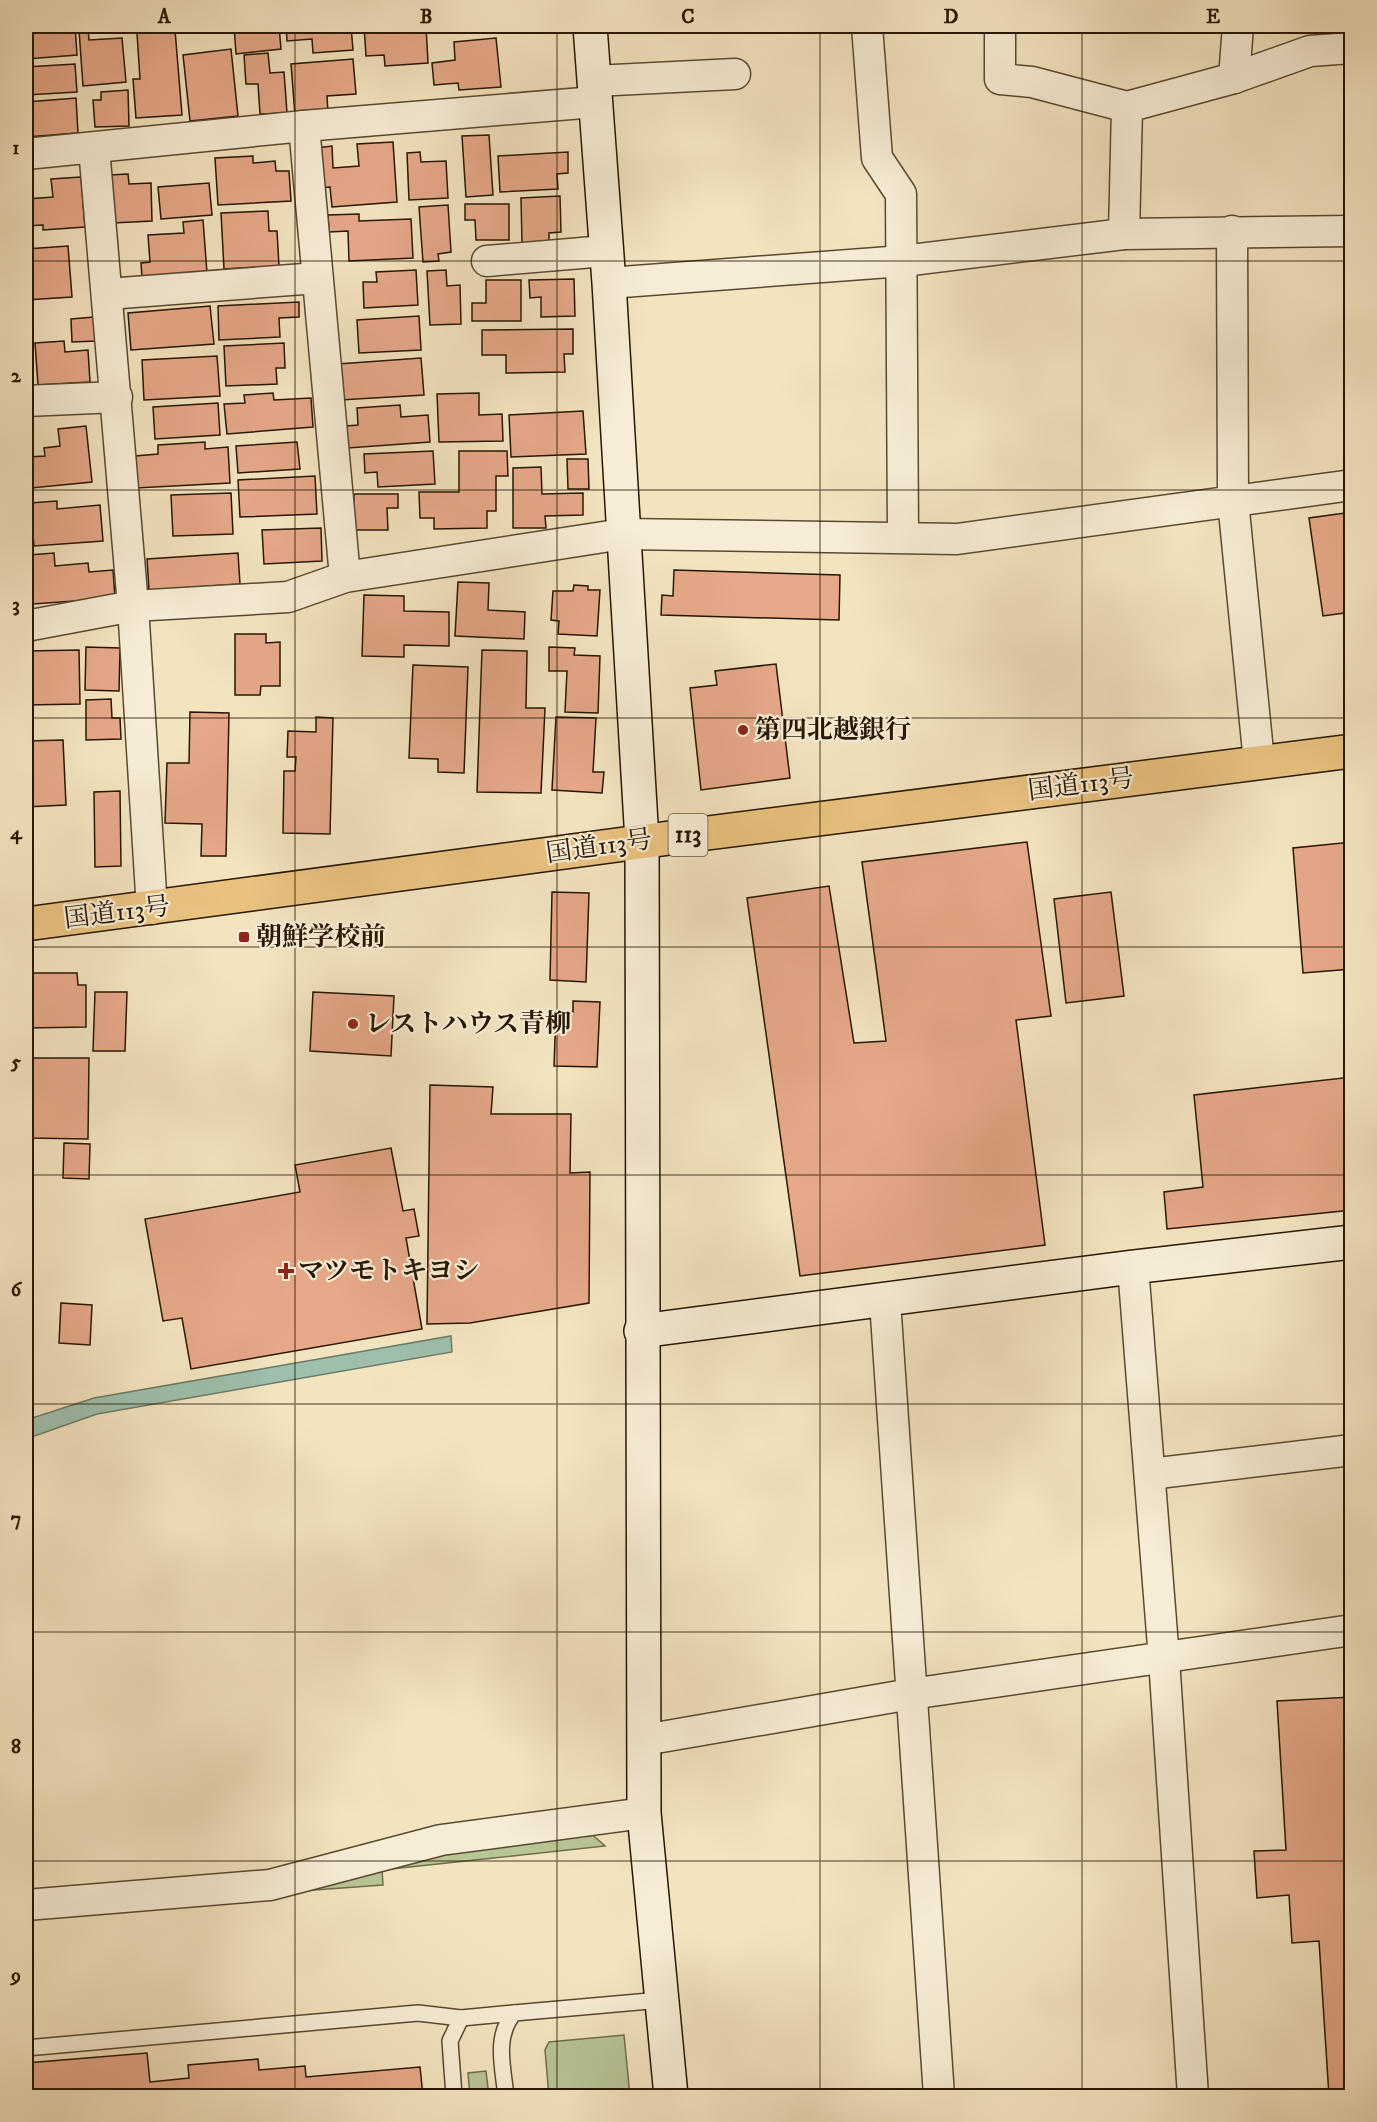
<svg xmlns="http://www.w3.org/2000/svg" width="1377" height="2122" font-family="'IM FELL DW Pica','Noto Serif JP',serif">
  <rect width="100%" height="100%" fill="#f3e4c0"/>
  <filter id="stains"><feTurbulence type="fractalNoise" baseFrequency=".00333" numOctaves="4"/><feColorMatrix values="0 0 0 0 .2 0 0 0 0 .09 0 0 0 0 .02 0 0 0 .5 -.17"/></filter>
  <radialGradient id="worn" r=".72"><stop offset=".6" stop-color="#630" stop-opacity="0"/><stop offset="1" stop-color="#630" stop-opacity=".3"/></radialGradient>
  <!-- green -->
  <g fill="#b8c595" stroke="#706e4b" stroke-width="1.5">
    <path d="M 586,1829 L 605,1846 L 382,1870 L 383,1885 L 273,1893 L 442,1850 Z"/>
    <path d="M 624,2035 L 630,2096 L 549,2096 L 545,2050 L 549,2042 Z"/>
    <path d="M 486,2071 L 489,2096 L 470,2096 L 468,2073 Z"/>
  </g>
  <!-- water -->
  <path fill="#9dbfac" stroke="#6e7b68" stroke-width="1.5" d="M 451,1336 L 452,1352 L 97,1414 L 26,1439 L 26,1420 L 94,1398 Z"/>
  <!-- building -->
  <g fill="#e6a889" stroke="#271601" stroke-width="1.5">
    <path d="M 26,26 L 75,26 L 77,55 L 26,59 Z"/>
    <path d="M 234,26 L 279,26 L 281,49 L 236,54 Z"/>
    <path d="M 286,26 L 351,26 L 353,50 L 313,53 L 312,39 L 287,41 Z"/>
    <path d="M 364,26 L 426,26 L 428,63 L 385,66 L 384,55 L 366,56 Z"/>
    <path d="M 427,26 L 496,26 L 496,27 L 428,32 Z"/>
    <path d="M 88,29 L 89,40 L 122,38 L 126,82 L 83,86 L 79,30 Z"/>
    <path d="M 175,30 L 182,115 L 136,118 L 133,79 L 140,79 L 137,33 Z"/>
    <path d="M 496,38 L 501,87 L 459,90 L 458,83 L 434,85 L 432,63 L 455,60 L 454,42 Z"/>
    <path d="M 231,49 L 238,116 L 190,121 L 183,55 Z"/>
    <path d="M 268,53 L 270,73 L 284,72 L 287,113 L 260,114 L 258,84 L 246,84 L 244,55 Z"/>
    <path d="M 353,59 L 356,94 L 327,96 L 328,113 L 295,115 L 291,64 Z"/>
    <path d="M 75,64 L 77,92 L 26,95 L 26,67 Z"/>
    <path d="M 128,90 L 129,126 L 95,127 L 93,100 L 101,100 L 101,92 Z"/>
    <path d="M 76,98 L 78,133 L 26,137 L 26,102 Z"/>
    <path d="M 489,135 L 493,195 L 466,197 L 462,136 Z"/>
    <path d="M 393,142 L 397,202 L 332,207 L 330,187 L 319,188 L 316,148 L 332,146 L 333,168 L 359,166 L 357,144 Z"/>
    <path d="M 420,152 L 421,162 L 446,161 L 448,198 L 409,200 L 407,153 Z"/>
    <path d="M 568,152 L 568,173 L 557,174 L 558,189 L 500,192 L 498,156 Z"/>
    <path d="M 253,156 L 253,163 L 275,161 L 276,171 L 289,171 L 291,201 L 218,205 L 215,158 Z"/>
    <path d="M 128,174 L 129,184 L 151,183 L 152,221 L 113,223 L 110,175 Z"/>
    <path d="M 81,177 L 85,227 L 43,230 L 43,225 L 26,226 L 26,199 L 53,197 L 51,179 Z"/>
    <path d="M 209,183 L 212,215 L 161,219 L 158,187 Z"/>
    <path d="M 560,196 L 561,232 L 549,233 L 549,242 L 522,243 L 521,198 Z"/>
    <path d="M 465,204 L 509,204 L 509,240 L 476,240 L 475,220 L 465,220 Z"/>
    <path d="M 448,205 L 451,252 L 438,254 L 439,261 L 423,262 L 419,207 Z"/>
    <path d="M 268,211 L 269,231 L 277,231 L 279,266 L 224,269 L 221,213 Z"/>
    <path d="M 359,214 L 359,221 L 411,219 L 413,258 L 349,261 L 348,231 L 329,232 L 328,215 Z"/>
    <path d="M 203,220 L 207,273 L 142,278 L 141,263 L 150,262 L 148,235 L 184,233 L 183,222 Z"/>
    <path d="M 68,246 L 72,297 L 26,300 L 26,249 Z"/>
    <path d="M 416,270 L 418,305 L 364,308 L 363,282 L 377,282 L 376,272 Z"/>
    <path d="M 446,270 L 447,286 L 460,285 L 461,324 L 430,325 L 427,271 Z"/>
    <path d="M 574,279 L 575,316 L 541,317 L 541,297 L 530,298 L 529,280 Z"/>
    <path d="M 486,280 L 521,280 L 521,321 L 472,321 L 472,303 L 486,303 Z"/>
    <path d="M 299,302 L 299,317 L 279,318 L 280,337 L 219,340 L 218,306 Z"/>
    <path d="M 210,306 L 214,344 L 131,350 L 128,313 Z"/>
    <path d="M 419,316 L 421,350 L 359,353 L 357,320 Z"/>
    <path d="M 94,317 L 96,341 L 72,342 L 71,319 Z"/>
    <path d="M 573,329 L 573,354 L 564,354 L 565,372 L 506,373 L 506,355 L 482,355 L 482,330 Z"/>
    <path d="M 64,341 L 65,352 L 88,350 L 90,382 L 38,385 L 35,343 Z"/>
    <path d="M 284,343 L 285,368 L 276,368 L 277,384 L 226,386 L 224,346 Z"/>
    <path d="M 217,356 L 220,396 L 144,400 L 142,360 Z"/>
    <path d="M 421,358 L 424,395 L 340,400 L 338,364 Z"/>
    <path d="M 273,393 L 274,400 L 311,398 L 313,427 L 227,434 L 224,404 L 245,403 L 244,395 Z"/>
    <path d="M 479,393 L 479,415 L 502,414 L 503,441 L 439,442 L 437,394 Z"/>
    <path d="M 218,403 L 220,435 L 155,439 L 153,407 Z"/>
    <path d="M 400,405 L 401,417 L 428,415 L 430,442 L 348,448 L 346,426 L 358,425 L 357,408 Z"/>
    <path d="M 583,411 L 586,454 L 511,457 L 509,415 Z"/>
    <path d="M 86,426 L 92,482 L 31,488 L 28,457 L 45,456 L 44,448 L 60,446 L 58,429 Z"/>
    <path d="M 205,442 L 205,449 L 228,447 L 230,483 L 136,488 L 135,456 L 158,454 L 158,445 Z"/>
    <path d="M 297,442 L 300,469 L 238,473 L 236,446 Z"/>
    <path d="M 433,451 L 435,484 L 378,487 L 377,472 L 365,473 L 364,454 Z"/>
    <path d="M 459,451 L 507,451 L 508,476 L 496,476 L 496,511 L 487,511 L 487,528 L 434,529 L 434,518 L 420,518 L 419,492 L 459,492 Z"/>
    <path d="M 567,459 L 588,459 L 589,489 L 568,489 Z"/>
    <path d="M 541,467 L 542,494 L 583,493 L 583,515 L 545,516 L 546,528 L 513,528 L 513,468 Z"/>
    <path d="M 315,476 L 317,514 L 240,517 L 238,480 Z"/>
    <path d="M 231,493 L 233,534 L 173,536 L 171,495 Z"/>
    <path d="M 354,494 L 398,494 L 398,508 L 387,508 L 388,530 L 353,530 Z"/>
    <path d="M 57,501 L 57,509 L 100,505 L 103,541 L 34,546 L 30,503 Z"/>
    <path d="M 1352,512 L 1352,612 L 1323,616 L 1309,518 Z"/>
    <path d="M 321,528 L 322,561 L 264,564 L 262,530 Z"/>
    <path d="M 54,553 L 55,566 L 88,563 L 89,572 L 113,570 L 115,598 L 33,604 L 29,555 Z"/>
    <path d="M 238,553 L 240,584 L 149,590 L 147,559 Z"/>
    <path d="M 674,570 L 840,575 L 839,620 L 661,615 L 662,595 L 673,596 Z"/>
    <path d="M 458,582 L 489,583 L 488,610 L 525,612 L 524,639 L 455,636 Z"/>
    <path d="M 574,585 L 588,586 L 588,590 L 600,590 L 597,636 L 558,634 L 559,621 L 551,620 L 553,591 L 573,591 Z"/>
    <path d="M 364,595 L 404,596 L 404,611 L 449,612 L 449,646 L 404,645 L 404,657 L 362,656 Z"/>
    <path d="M 235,634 L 266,634 L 266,643 L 280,642 L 280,686 L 261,686 L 260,695 L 235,695 Z"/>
    <path d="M 86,647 L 120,648 L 119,691 L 85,690 Z"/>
    <path d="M 549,647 L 575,648 L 574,655 L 600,656 L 598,713 L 565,712 L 567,671 L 549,671 Z"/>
    <path d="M 79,650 L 80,704 L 26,705 L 26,651 Z"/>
    <path d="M 482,650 L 527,651 L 526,708 L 545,708 L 541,793 L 477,792 Z"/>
    <path d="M 776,664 L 790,778 L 701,790 L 690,688 L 717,685 L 715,671 Z"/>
    <path d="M 413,665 L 468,667 L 464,773 L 438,772 L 438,759 L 409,758 Z"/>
    <path d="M 111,699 L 112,718 L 120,718 L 121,739 L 86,740 L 86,700 Z"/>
    <path d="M 190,712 L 229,713 L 226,856 L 201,856 L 202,824 L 165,823 L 167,763 L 189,763 Z"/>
    <path d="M 316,717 L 333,718 L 330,834 L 283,833 L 284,771 L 295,771 L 296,757 L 287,757 L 288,731 L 316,732 Z"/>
    <path d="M 556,717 L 596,718 L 593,772 L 604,772 L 602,793 L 552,790 Z"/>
    <path d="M 63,740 L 66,805 L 26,807 L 26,741 Z"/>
    <path d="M 120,791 L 121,866 L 95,867 L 94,792 Z"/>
    <path d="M 1027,842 L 1051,1016 L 1016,1020 L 1045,1245 L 800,1276 L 747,898 L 829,886 L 854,1043 L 886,1041 L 862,862 Z"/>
    <path d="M 1352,842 L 1352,969 L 1303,973 L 1293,848 Z"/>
    <path d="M 552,892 L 589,893 L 586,982 L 550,980 Z"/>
    <path d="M 1111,892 L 1124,996 L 1066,1003 L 1054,899 Z"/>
    <path d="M 27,973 L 77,973 L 78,985 L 86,985 L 86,1027 L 27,1028 Z"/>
    <path d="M 95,992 L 127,992 L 125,1051 L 93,1051 Z"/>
    <path d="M 313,992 L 394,996 L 391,1056 L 310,1051 Z"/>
    <path d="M 573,1001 L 600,1002 L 597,1067 L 554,1066 L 556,1011 L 573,1012 Z"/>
    <path d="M 29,1058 L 89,1058 L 88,1139 L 28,1138 Z"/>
    <path d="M 1352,1077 L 1352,1210 L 1167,1229 L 1164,1192 L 1203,1187 L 1194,1095 Z"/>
    <path d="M 430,1085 L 493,1087 L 491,1114 L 571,1114 L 570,1173 L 590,1172 L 589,1303 L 470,1323 L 427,1324 Z"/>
    <path d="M 64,1143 L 90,1144 L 89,1179 L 63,1178 Z"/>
    <path d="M 391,1148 L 403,1211 L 414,1209 L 419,1236 L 406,1238 L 422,1329 L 191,1369 L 182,1318 L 163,1321 L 145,1219 L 300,1192 L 295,1165 Z"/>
    <path d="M 61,1303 L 92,1305 L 90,1345 L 59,1343 Z"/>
    <path d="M 1352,1697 L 1352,2096 L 1329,2096 L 1319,1941 L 1292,1943 L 1289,1895 L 1257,1898 L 1254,1851 L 1286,1850 L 1277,1701 Z"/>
    <path d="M 147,2053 L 150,2082 L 189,2078 L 188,2065 L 258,2059 L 259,2070 L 305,2066 L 306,2077 L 420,2067 L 423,2096 L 26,2096 L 26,2063 Z"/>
  </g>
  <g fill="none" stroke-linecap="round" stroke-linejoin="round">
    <!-- lane casing -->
    <g stroke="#5a4a31" stroke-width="18">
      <g id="lane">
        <path d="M 26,2048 L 418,2013 L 461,2018 L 514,2013"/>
        <path d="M 454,2096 L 450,2041 L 461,2018"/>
        <path d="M 506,2096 C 503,2067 494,2037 514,2013 L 661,2000"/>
      </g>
    </g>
    <!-- street casing -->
    <g stroke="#5a4a31" stroke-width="33">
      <g id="street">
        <path d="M 867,26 L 877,158 L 901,194 L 903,537"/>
        <path d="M 1000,26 L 1000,79 L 1032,82 L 1127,107"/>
        <path d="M 1234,78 L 1238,26"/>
        <path d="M 594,81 L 735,74"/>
        <path d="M 304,126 L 345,577"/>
        <path d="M 94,148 L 133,606 L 152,909"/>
        <path d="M 26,154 L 304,126 L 595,102"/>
        <path d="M 1232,231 L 1233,501 L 1259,762"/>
        <path d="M 1124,234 L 1127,107 L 1234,78 L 1310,51 L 1352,48"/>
        <path d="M 487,261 L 605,251"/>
        <path d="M 609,283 L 903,261 L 1124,234 L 1352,231"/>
        <path d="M 108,294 L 317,278"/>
        <path d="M 26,401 L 117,397"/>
        <path d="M 26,626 L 133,606 L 288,597 L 345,577 L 623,534 L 957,539 L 1352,485"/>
        <path d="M 1133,1267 L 1164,1659 L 1193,2096"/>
        <path d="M 885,1301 L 939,2096"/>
        <path d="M 1150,1474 L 1352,1450"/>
        <path d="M 644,1740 L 911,1694 L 1352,1630"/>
        <path d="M 26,1905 L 270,1885 L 441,1840 L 644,1813"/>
      </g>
    </g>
    <!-- secondary casing -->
    <g stroke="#271601" stroke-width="36">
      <g id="secondary">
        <path d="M 590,26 L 609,283 L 642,841 L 644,1813 L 671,2096"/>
        <path d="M 641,1331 L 1133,1267 L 1352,1242"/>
      </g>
    </g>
    <!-- highway casing -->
    <g stroke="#271601" stroke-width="36">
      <path id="highway" d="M 26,924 L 692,835 L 1352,751"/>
    </g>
    <!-- lane -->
    <use href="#lane" stroke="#f7edd6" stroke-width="15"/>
    <!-- street -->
    <use href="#street" stroke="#f7edd6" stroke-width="30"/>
    <!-- secondary -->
    <use href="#secondary" stroke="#f7edd6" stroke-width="33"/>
    <!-- highway -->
    <use href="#highway" stroke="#eac280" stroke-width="33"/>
  </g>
  <!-- grid -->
  <path fill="none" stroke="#271601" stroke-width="1.5" stroke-opacity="0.55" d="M 295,26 L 295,2096M 557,26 L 557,2096M 820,26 L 820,2096M 1082,26 L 1082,2096M 26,261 L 1352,261M 26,490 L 1352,490M 26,718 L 1352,718M 26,947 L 1352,947M 26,1175 L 1352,1175M 26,1404 L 1352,1404M 26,1632 L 1352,1632M 26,1861 L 1352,1861"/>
  <!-- markers -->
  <g fill="#8f2418" stroke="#f7edd6" stroke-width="2">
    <circle cx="743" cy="730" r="6"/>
    <rect x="238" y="931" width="12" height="12" rx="3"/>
    <circle cx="353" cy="1024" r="6"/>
    <path d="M283 1262h6v6h6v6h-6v6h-6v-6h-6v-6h6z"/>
  </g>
  <g text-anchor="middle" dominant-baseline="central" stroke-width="4.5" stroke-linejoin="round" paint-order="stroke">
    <!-- shield labels -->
    <rect fill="#f7edd6" stroke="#655641" stroke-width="1.5" x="668.5" y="814" width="39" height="42" rx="4.5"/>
    <g font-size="24" font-weight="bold" fill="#271601">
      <text x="688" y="835">113</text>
    </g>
    <!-- poi labels -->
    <g font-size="26" font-weight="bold" fill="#271601" stroke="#f7edd6" text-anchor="start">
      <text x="755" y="730">第四北越銀行</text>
      <text x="256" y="937">朝鮮学校前</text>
      <text x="365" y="1024">レストハウス青柳</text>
      <text x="298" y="1271">マツモトキヨシ</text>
    </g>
    <!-- street labels -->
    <g font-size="26" fill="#271601" stroke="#f7edd6">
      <text transform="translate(1081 785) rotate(-7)">国道113号</text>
      <text transform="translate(599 847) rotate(-8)">国道113号</text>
      <text transform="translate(117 913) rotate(-7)">国道113号</text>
    </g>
  </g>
  <!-- margin -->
  <rect width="1377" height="2122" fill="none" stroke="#f3e4c0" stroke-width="66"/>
  <rect x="33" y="33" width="1311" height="2056" fill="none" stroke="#271601" stroke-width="2"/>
  <g font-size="20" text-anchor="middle" font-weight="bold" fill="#271601">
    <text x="164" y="23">A</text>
    <text x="426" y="23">B</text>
    <text x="688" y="23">C</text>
    <text x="951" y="23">D</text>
    <text x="1213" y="23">E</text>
    <text x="16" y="154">1</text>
    <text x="16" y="382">2</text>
    <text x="16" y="611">3</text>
    <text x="16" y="839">4</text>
    <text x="16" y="1068">5</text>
    <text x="16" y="1296">6</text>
    <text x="16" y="1525">7</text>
    <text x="16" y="1753">8</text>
    <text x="16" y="1982">9</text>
  </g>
  <rect width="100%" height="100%" filter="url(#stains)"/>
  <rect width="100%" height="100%" fill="url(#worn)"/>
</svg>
